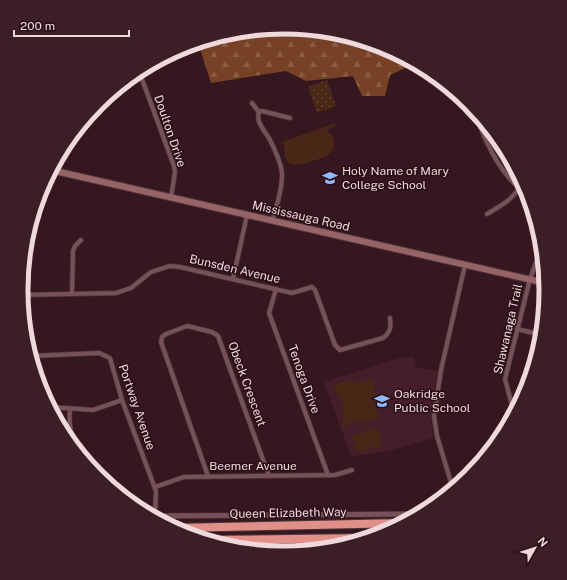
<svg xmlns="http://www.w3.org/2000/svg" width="567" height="580" font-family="'Public Sans',sans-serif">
  <defs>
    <pattern id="green-dots" width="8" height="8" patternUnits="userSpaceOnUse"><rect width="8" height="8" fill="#482717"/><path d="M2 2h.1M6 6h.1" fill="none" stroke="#634638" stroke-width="1.8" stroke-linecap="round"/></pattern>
    <pattern id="forest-firs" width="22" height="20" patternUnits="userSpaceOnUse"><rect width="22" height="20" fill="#774125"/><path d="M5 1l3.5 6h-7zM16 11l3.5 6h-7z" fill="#8b5c44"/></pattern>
  </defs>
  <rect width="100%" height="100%" fill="#36171f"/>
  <!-- built -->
  <path fill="#441e28" d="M 402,357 L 414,357 L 416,367 L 437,371 L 431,421 L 433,438 L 390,451 L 351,456 L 324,382 Z"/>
  <!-- green -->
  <path fill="url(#green-dots)" d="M 327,80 L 336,106 L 317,113 L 308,87 Z"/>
  <!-- forest -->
  <path fill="url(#forest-firs)" d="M 284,28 L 335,33 L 384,48 L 414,64 L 390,75 L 385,96 L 362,96 L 353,76 L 306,81 L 286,71 L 211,83 L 198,43 L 233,33 Z"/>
  <!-- pitch -->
  <g fill="#482717">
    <path d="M 335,123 L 336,126 L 326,130 C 335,135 338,149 328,155 C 323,158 318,159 313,161 C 297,167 281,168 285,145 L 283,145 L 282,142 Z"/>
    <path d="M 352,380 L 354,383 L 373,380 L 378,419 L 357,422 L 357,419 L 345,427 L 343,426 L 343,405 L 346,404 L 343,404 L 334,386 L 335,384 Z"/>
    <path d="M 377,428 L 382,445 L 357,452 L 352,436 Z"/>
  </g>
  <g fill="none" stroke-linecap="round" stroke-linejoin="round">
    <!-- minor casing -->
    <g stroke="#4e363c" stroke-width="5.5">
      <g id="minor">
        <path d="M 139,71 L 174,166 L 175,172 L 171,198"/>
        <path d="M 252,103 L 259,112"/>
        <path d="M 475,112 C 485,142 500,176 527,194"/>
        <path d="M 57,171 L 62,150"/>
        <path d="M 487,214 C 500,206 511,201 519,188"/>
        <path d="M 272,221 C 276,209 282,188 282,175 C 282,166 274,148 270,140 C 266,132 255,122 259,112 L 262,111 L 290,118"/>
        <path d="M 233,279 L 247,215"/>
        <path d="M 276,289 L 269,313 L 328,475"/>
        <path d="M 72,294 L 73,251 L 75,246 L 81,240"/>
        <path d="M 21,295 L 116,293 L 131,288 L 151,272 L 170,266 L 180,267 L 292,293 L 312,287 L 315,290 L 335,345 L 340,350 L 383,338 C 391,332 391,326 390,318"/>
        <path d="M 517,329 L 542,335"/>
        <path d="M 31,356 L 99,353 L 110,358 L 122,400 L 156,491 L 155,516"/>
        <path d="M 50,407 L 93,410 L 122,400"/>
        <path d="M 70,409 C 68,430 73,440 83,458"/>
        <path d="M 514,413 L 505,379 L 530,279 L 537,260 L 542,251"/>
        <path d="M 208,476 L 161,342 L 162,337 L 166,334 L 187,326 L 212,332 L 218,336 L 269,476"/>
        <path d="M 155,487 L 184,477 L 335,475 L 352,470"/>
        <path d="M 453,489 L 437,436 L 434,416 L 441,370 L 465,265"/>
      </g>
    </g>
    <!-- tertiary casing -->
    <g stroke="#4e363c" stroke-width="6">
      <path id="tertiary" d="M 152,516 L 418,514"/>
    </g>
    <!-- secondary casing -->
    <g stroke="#4e363c" stroke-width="8">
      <path id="secondary" d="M 51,170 L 545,283"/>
    </g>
    <!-- motorway casing -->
    <g stroke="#4e363c" stroke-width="10">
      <g id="motorway">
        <path d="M 175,528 L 402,523"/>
        <path d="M 208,540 L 365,538"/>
      </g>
    </g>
    <!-- minor -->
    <use href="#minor" stroke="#765159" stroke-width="4"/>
    <!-- tertiary -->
    <use href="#tertiary" stroke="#765159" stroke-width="5"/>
    <!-- secondary -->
    <use href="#secondary" stroke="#966467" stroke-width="6"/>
    <!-- motorway -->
    <use href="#motorway" stroke="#e09088" stroke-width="8"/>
  </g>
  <!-- icons -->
  <defs>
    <g id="school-bare" transform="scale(1.2)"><path d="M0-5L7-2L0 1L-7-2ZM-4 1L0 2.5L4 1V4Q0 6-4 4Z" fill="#90b8fd" stroke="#2b0e16" stroke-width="2.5" paint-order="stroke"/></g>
  </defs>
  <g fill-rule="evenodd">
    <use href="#school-bare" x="330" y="178"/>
    <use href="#school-bare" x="382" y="401"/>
  </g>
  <g text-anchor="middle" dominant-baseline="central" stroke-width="3" stroke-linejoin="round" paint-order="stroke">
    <!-- street labels -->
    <g font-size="12" fill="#efd9dd" stroke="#2b0e16">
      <text transform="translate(170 131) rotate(71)">Doulton Drive</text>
      <text transform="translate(301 216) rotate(13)">Mississauga Road</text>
      <text transform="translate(235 269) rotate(13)">Bunsden Avenue</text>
      <text transform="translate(508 329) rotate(-77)">Shawanaga Trail</text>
      <text transform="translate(304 379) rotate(70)">Tenoga Drive</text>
      <text transform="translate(247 384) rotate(70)">Obeck Crescent</text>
      <text transform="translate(137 407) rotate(71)">Portway Avenue</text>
      <text x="253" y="466">Beemer Avenue</text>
      <text transform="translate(288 513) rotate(-1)">Queen Elizabeth Way</text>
    </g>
    <!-- poi labels -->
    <g font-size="12" fill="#efd9dd" stroke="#2b0e16" text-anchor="start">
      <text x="342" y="171">Holy Name of Mary<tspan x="342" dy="14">College School</tspan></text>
      <text x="394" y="394">Oakridge<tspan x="394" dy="14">Public School</tspan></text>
    </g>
  </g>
  <!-- crop -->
  <path d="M0 0H567V580H0ZM283 34H284A255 255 0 0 1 539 289V291A255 255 0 0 1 284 546H283A255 255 0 0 1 28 291V289A255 255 0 0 1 283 34Z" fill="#3b1e26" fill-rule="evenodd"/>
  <path fill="none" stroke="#efd9dd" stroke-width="5" d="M283 34H284A255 255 0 0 1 539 289V291A255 255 0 0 1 284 546H283A255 255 0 0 1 28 291V289A255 255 0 0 1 283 34Z"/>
  <!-- north arrow -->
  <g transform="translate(535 548) rotate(51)" stroke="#2b0e16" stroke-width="3" paint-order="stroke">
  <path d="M0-3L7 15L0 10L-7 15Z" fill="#efd9dd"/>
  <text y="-6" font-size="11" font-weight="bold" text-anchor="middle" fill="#efd9dd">N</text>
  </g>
  <!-- scale -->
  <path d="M14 30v6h115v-6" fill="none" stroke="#efd9dd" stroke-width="2"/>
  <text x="20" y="30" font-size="12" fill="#efd9dd" stroke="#2b0e16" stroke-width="3" paint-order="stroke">200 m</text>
</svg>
